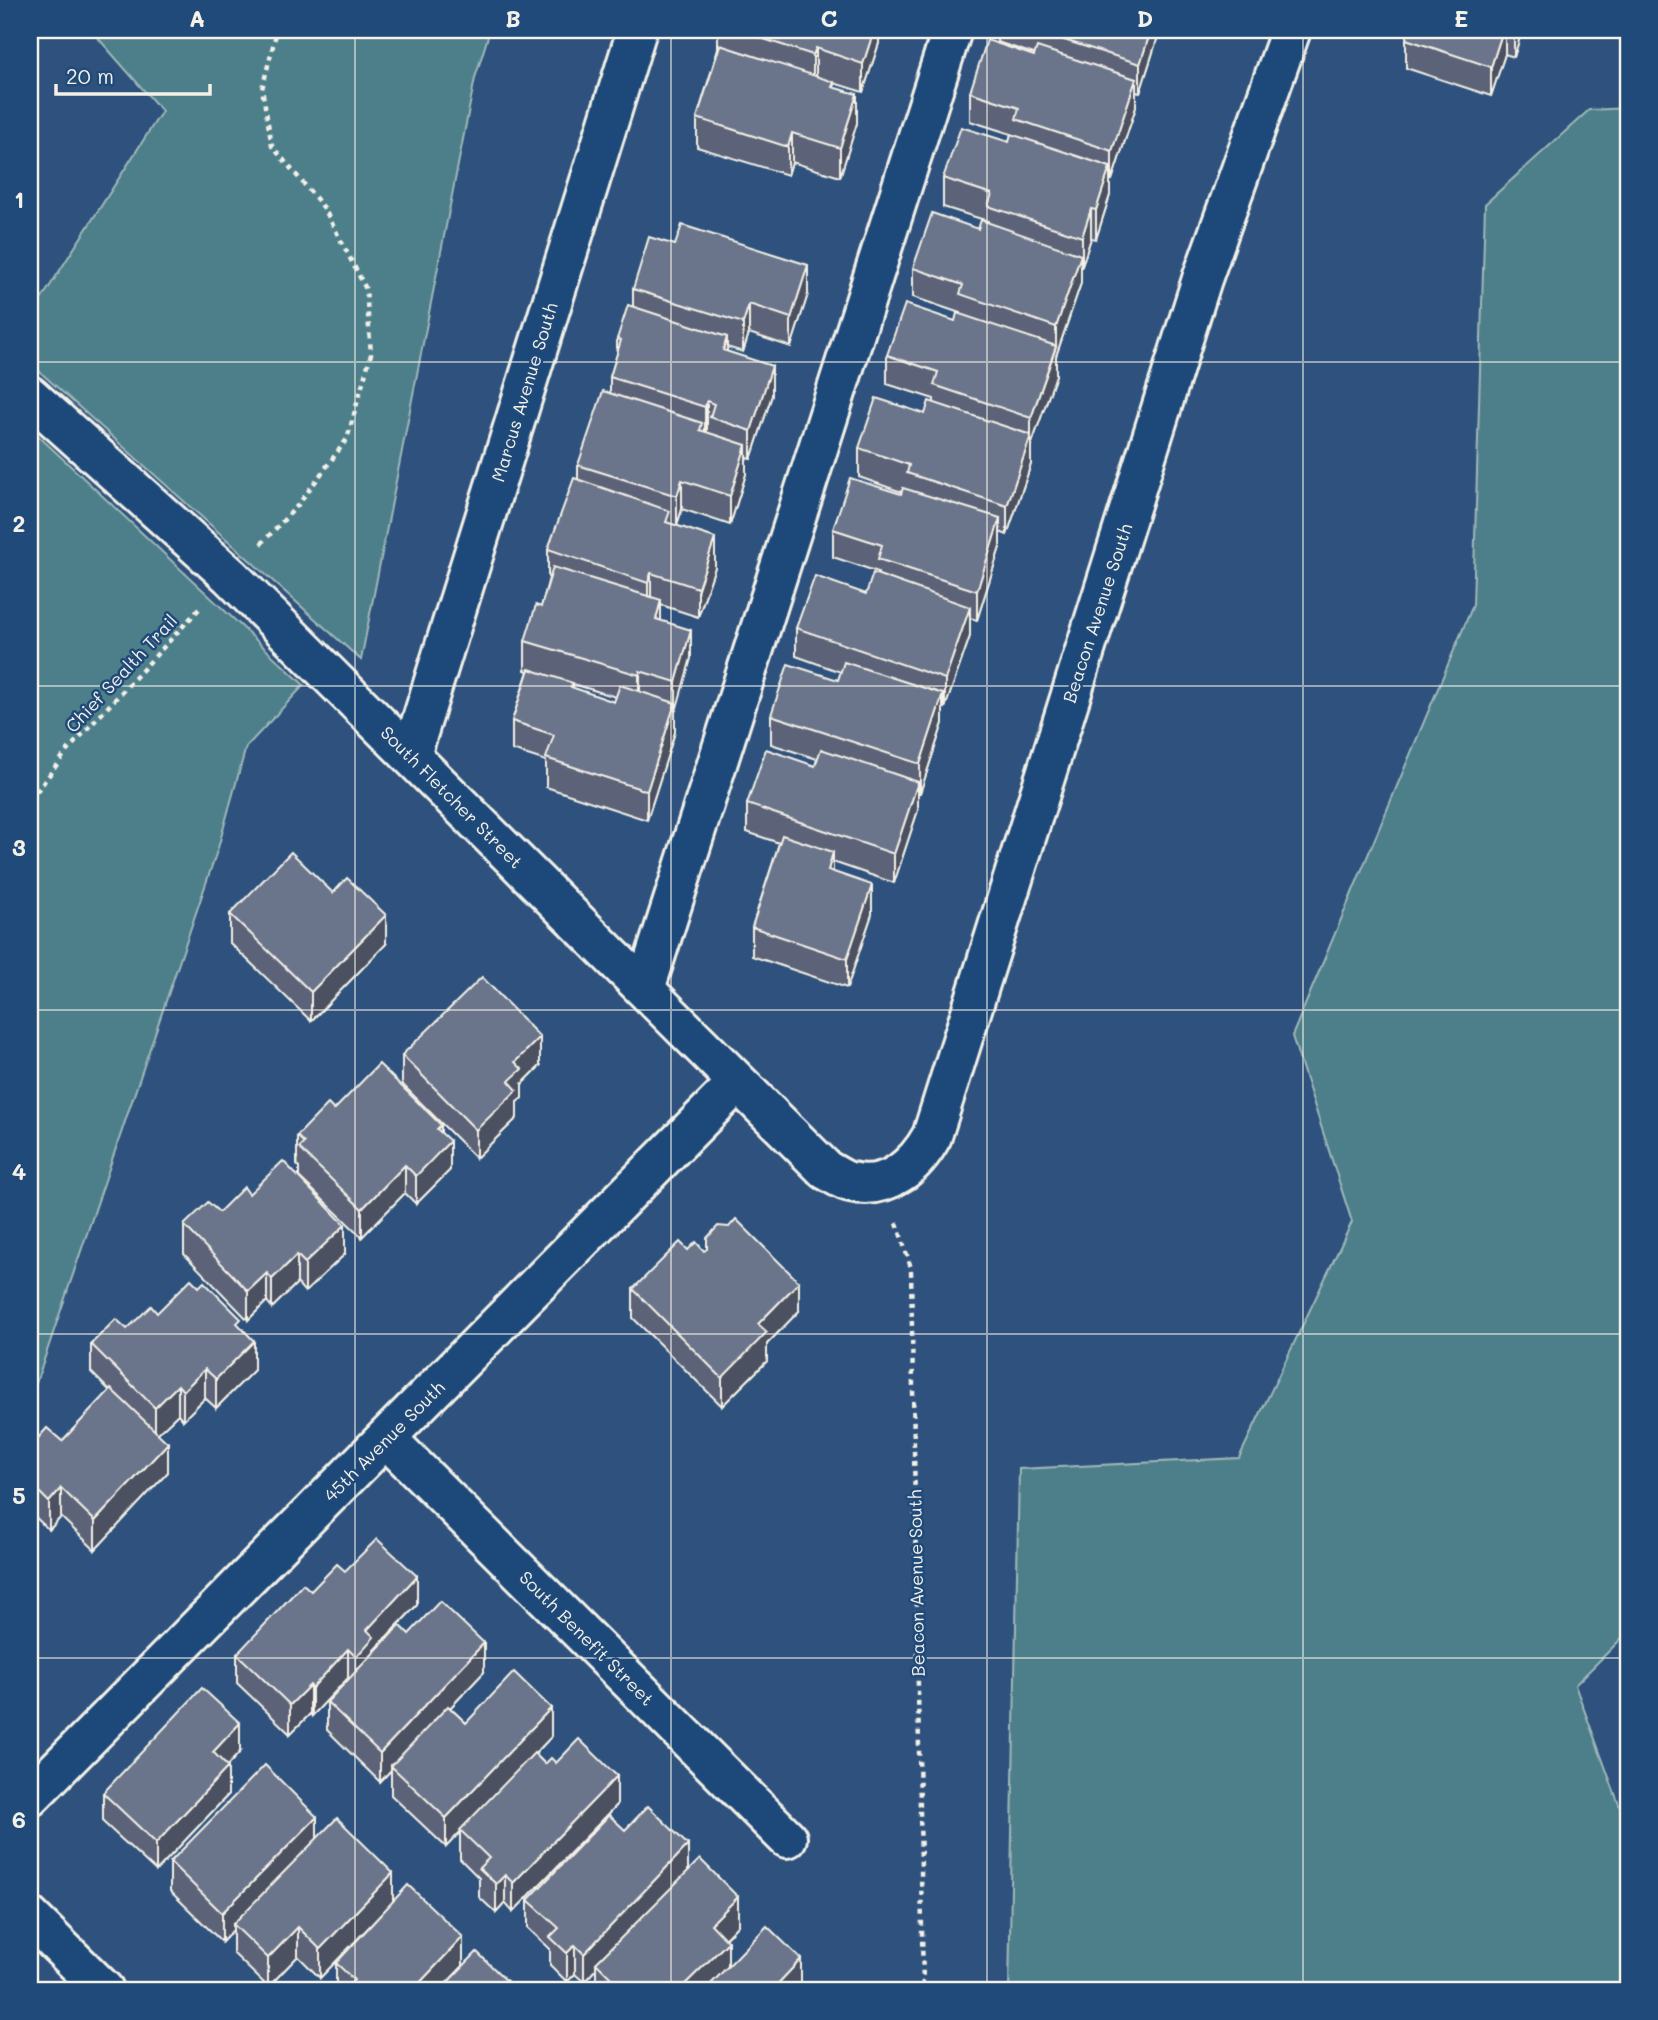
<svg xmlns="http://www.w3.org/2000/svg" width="1658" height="2020" font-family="Mali,sans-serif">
  <rect width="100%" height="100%" fill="#2e527d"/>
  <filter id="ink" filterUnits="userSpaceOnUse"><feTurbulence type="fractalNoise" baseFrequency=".0143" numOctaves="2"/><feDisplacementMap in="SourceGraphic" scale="14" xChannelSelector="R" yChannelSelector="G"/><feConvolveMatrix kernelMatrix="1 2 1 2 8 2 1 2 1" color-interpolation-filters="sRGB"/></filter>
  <g filter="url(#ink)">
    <!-- green -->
    <g fill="#4d7f8a" stroke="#a0b8b9" stroke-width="2">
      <path d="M 91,30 L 490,30 L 475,78 L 361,660 L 30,363 L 30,317 L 162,111 Z"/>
      <path d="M 1628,108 L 1628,1632 L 1575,1685 L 1628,1829 L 1628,1990 L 1009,1990 L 1019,1469 L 1239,1458 L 1352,1222 L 1292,1036 L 1473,605 L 1485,204 L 1589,110 Z"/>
      <path d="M 30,428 L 304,685 L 246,747 L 218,848 L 30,1401 Z"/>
    </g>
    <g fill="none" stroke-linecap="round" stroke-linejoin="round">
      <!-- minor casing -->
      <g stroke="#f4f1e8" stroke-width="44">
        <g id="minor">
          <path d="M 30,396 L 230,576 L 826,1170 C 834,1174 843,1181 851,1182 C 888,1191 916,1165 932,1136 L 1202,279 L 1291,30"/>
          <path d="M 411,755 L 637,30"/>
          <path d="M 645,989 L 952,30"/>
          <path d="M 386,1438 L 787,1838"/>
          <path d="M 30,1797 L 737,1083"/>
          <path d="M 30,1917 L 104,1990"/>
        </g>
      </g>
      <!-- path -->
      <g stroke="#f4f1e8" stroke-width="4.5" stroke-dasharray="5 5" stroke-linecap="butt">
        <path d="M 261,544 L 298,505 L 347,439 L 371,354 L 366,289 L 324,208 L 272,146 L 262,89 L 277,30"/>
        <path d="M 30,811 L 35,794 L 67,751 L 199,609"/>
        <path d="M 897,1223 L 911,1268 L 923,1990"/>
      </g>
      <!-- minor -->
      <use href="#minor" stroke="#1f4a7a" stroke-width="38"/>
    </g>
    <!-- wall -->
    <g fill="#5c6478" stroke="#f4f1e8" stroke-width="2" fill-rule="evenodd">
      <path d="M 718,30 L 879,30 L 879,43 L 863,92 L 834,83 L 834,87 L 857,123 L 840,177 L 792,162 L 788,175 L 697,147 L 697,118 L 718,49 Z"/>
      <path d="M 997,30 L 1160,30 L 1140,93 L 1136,92 L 1136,107 L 1112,180 L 1110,179 L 1110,195 L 1096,239 L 1091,238 L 1082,266 L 1081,265 L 1081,283 L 1056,356 L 1056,375 L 1031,446 L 1031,464 L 1007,535 L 1000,532 L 1000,547 L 977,620 L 970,618 L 970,636 L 945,708 L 943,707 L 943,723 L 920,793 L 918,793 L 918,810 L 894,883 L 833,862 L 833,872 L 872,914 L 847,988 L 752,956 L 752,927 L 779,843 L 747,832 L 747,804 L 815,766 L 817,759 L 771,744 L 771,715 L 838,680 L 841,672 L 796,656 L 796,628 L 866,594 L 878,575 L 878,572 L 833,557 L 833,529 L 901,494 L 902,492 L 859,477 L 859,448 L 925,414 L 934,403 L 934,399 L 887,384 L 887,355 L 955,321 L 960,314 L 960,313 L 913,297 L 913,268 L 988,222 L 988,221 L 943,207 L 943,178 L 1009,142 L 1011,134 L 970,121 L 970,92 L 1034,56 L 1034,54 L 997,42 Z"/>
      <path d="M 1409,30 L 1522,30 L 1514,57 L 1505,54 L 1491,96 L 1406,68 L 1406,39 Z"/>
      <path d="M 633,289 L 808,294 L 791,347 L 749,333 L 743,352 L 727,347 L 727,351 L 772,395 L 751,459 L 746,458 L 746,474 L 730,525 L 682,509 L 677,525 L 715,567 L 698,617 L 661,605 L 661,621 L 691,658 L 675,711 L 675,732 L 647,820 L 546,787 L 546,761 L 512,750 L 512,721 L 528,671 L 525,670 L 525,641 L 541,607 L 549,578 L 548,577 L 548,549 L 578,479 L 578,465 L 610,393 L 610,377 L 617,354 L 617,339 L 633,307 ZM 573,684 L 616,697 L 614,702 L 573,688 Z"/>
      <path d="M 230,914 L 386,944 L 311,1021 L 230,943 Z"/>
      <path d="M 402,1055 L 540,1066 L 522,1084 L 522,1098 L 517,1102 L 517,1118 L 476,1158 L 402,1084 Z"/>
      <path d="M 441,1132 L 450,1170 L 416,1204 L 405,1193 L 362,1237 L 299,1177 L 299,1167 L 297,1165 L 297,1136 Z"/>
      <path d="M 249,1194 L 345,1254 L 305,1292 L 297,1283 L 272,1308 L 267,1301 L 248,1320 L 184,1254 L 184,1225 L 219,1212 Z"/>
      <path d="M 688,1250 L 704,1251 L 799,1311 L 767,1344 L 767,1361 L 722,1406 L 633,1318 L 633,1289 Z"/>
      <path d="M 157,1313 L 241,1328 L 254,1370 L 216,1408 L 205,1398 L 183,1420 L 178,1414 L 158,1433 L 168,1472 L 95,1550 L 61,1517 L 49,1530 L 30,1512 L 30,1447 L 62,1441 L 110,1391 L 91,1372 L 91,1344 L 127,1329 Z"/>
      <path d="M 345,1571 L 417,1605 L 374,1651 L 409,1634 L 484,1672 L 450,1708 L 466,1723 L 551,1737 L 535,1754 L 545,1764 L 556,1763 L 617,1805 L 513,1912 L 505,1903 L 496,1913 L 479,1897 L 479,1878 L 460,1859 L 460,1832 L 446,1847 L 391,1795 L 391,1770 L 380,1782 L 327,1730 L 327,1702 L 348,1678 L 312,1716 L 310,1714 L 290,1734 L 237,1683 L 237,1654 L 311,1591 Z"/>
      <path d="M 240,1752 L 227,1766 L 228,1795 L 156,1871 L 103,1822 L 103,1793 Z"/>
      <path d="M 625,1830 L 688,1871 L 738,1925 L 725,1939 L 728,1966 L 801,1988 L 799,1990 L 596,1990 L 596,1969 L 584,1982 L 575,1974 L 567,1982 L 550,1965 L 550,1949 L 528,1928 L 528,1900 Z"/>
      <path d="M 317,1839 L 393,1901 L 463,1966 L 446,1984 L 516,1990 L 336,1990 L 336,1963 L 383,1913 L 320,1978 L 298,1956 L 268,1987 L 233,1953 L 233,1930 L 222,1942 L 170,1891 L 170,1862 Z"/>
    </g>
    <!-- shaded-wall -->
    <g fill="#4b5161" stroke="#f4f1e8" stroke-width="2">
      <path d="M 874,30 L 879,30 L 879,43 L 863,92 L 863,64 Z"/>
      <path d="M 1151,30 L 1160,30 L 1140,93 L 1140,64 Z"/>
      <path d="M 1503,30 L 1505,30 L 1505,54 L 1491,96 L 1491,67 Z"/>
      <path d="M 1514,30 L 1522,30 L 1514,57 Z"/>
      <path d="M 816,48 L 816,77 L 813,84 L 813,55 Z"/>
      <path d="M 1136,79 L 1136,107 L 1112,180 L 1112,151 Z"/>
      <path d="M 857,94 L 857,123 L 840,177 L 840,148 Z"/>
      <path d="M 792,133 L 792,162 L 788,175 L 788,147 Z"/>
      <path d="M 1110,167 L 1110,195 L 1096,239 L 1096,210 Z"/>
      <path d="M 1091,209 L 1091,238 L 1082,266 L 1082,237 Z"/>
      <path d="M 1081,255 L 1081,283 L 1056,356 L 1056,375 L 1031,446 L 1031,418 L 1056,347 L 1056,327 Z"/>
      <path d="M 808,265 L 808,294 L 791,347 L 791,318 Z"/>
      <path d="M 749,304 L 749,333 L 743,352 L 743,323 Z"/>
      <path d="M 727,337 L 727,366 L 723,350 Z"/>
      <path d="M 772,366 L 772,395 L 751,459 L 751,431 Z"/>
      <path d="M 707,401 L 707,430 L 705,436 L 705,407 Z"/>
      <path d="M 1031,435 L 1031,464 L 1007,535 L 1007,506 Z"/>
      <path d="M 746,445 L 746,474 L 730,525 L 730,496 Z"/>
      <path d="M 682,480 L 682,509 L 677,525 L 677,496 Z"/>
      <path d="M 1000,518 L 1000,547 L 977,620 L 977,591 Z"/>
      <path d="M 715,538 L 715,567 L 698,617 L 698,588 Z"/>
      <path d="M 651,573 L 651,602 L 648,612 L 648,583 Z"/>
      <path d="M 661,600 L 661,628 L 656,619 Z"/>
      <path d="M 970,607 L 970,636 L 945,708 L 945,679 Z"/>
      <path d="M 691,630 L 691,658 L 676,711 L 676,682 Z"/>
      <path d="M 640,671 L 640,700 L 639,704 L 639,675 Z"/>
      <path d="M 943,694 L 943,723 L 920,793 L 920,764 Z"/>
      <path d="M 675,703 L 675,732 L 647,820 L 647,791 Z"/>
      <path d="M 918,782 L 918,810 L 894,883 L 894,854 Z"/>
      <path d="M 833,852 L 833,881 L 828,870 Z"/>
      <path d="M 872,885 L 872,914 L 847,988 L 847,959 Z"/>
      <path d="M 386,915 L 386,944 L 311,1021 L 311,992 Z"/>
      <path d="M 540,1037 L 540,1066 L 522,1084 L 522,1098 L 517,1102 L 517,1118 L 476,1158 L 476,1130 L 509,1081 L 515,1062 Z"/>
      <path d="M 441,1125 L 441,1150 L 450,1141 L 450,1170 L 416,1204 L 416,1176 L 437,1129 Z"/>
      <path d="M 405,1165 L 405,1193 L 362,1237 L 362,1209 Z"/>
      <path d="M 345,1225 L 345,1254 L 305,1292 L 305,1263 Z"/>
      <path d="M 297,1255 L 297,1283 L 272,1308 L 272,1279 Z"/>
      <path d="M 267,1273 L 267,1301 L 248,1320 L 248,1291 Z"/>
      <path d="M 799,1282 L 799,1311 L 767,1344 L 767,1361 L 722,1406 L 722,1378 L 758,1324 Z"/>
      <path d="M 254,1341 L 254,1370 L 216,1408 L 216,1379 Z"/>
      <path d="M 205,1369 L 205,1398 L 183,1420 L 183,1391 Z"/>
      <path d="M 178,1385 L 178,1414 L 155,1436 L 155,1408 Z"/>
      <path d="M 168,1443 L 168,1472 L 95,1550 L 95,1521 Z"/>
      <path d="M 61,1488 L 61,1517 L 49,1530 L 49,1502 Z"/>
      <path d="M 417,1576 L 417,1605 L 374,1650 L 374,1666 L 356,1685 L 356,1657 L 367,1630 Z"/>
      <path d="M 484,1643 L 484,1672 L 393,1768 L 391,1766 L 391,1770 L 380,1782 L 380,1753 Z"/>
      <path d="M 348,1649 L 348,1678 L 312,1716 L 312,1688 Z"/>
      <path d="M 310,1685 L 310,1714 L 290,1734 L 290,1705 Z"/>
      <path d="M 551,1708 L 551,1737 L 446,1847 L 446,1818 Z"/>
      <path d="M 240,1723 L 240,1752 L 213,1781 L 213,1752 Z"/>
      <path d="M 228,1767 L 228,1795 L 156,1871 L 156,1843 Z"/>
      <path d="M 617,1776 L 617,1805 L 513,1912 L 513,1883 Z"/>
      <path d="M 317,1817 L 317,1846 L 233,1924 L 233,1930 L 222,1942 L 222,1913 Z"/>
      <path d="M 688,1845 L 688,1874 L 596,1963 L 596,1969 L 584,1982 L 584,1954 Z"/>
      <path d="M 393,1873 L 393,1902 L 320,1978 L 320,1949 Z"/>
      <path d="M 505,1875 L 505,1903 L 496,1913 L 496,1884 Z"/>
      <path d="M 738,1897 L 738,1925 L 711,1953 L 711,1924 Z"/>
      <path d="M 298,1927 L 298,1956 L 268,1987 L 268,1958 Z"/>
      <path d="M 463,1937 L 463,1966 L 440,1990 L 413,1990 Z"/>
      <path d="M 728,1942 L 728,1970 L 708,1990 L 679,1990 Z"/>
      <path d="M 575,1945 L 575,1974 L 567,1982 L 567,1953 Z"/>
      <path d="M 801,1959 L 801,1988 L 799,1990 L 772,1990 Z"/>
    </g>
    <!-- building -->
    <g fill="#6b748b" stroke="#f4f1e8" stroke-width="2">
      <path d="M 736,30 L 874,30 L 863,64 L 816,48 L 813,55 Z"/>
      <path d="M 1043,30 L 1151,30 L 1140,64 L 1042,33 Z"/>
      <path d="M 1409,30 L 1503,30 L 1491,67 L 1406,39 Z"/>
      <path d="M 987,40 L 1034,56 L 1037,47 L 1136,79 L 1112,151 L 1016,119 L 1019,108 L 970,92 Z"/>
      <path d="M 720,45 L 834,82 L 832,87 L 857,94 L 840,148 L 792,133 L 788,147 L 697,118 Z"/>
      <path d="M 961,127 L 1009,142 L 1011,134 L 1110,167 L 1096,210 L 1091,209 L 1082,237 L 988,206 L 992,194 L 943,178 Z"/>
      <path d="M 932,213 L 978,229 L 981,220 L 1081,255 L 1056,327 L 960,294 L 963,285 L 913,268 Z"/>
      <path d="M 682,225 L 808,265 L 791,318 L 749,304 L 743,323 L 633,289 L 649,237 L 675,245 Z"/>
      <path d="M 905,304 L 955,321 L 957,313 L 1056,346 L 1031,418 L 934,385 L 938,372 L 887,355 Z"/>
      <path d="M 628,305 L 727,337 L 723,350 L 772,366 L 751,431 L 710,417 L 714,404 L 707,401 L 705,407 L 610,377 L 621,340 L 617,339 Z"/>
      <path d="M 603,391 L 702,423 L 700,430 L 746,445 L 730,496 L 682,480 L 677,496 L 578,465 Z"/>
      <path d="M 876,398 L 925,414 L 929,401 L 1031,435 L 1007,506 L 907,473 L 909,465 L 859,448 Z"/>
      <path d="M 574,478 L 670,511 L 666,522 L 715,538 L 698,588 L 651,573 L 648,583 L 548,549 Z"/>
      <path d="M 850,478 L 901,494 L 903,488 L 1000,518 L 977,591 L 878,559 L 882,545 L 833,529 Z"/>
      <path d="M 553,567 L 661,600 L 656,619 L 691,630 L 676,682 L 640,671 L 639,675 L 525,641 L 536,605 L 541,607 Z"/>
      <path d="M 873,573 L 970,607 L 945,679 L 796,628 L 815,576 L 866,594 Z"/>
      <path d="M 844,662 L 943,694 L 920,764 L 771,715 L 788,664 L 838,680 Z"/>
      <path d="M 529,669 L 573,683 L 571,687 L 614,702 L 620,685 L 675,703 L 647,791 L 546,758 L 554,735 L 512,721 Z"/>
      <path d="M 766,749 L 815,766 L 821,749 L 918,782 L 894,854 L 747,804 Z"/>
      <path d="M 782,835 L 833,852 L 828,870 L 872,885 L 847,959 L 752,927 Z"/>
      <path d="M 291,852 L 333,893 L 347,878 L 386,915 L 311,992 L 230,914 Z"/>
      <path d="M 482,977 L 540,1037 L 515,1062 L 522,1069 L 509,1081 L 517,1090 L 476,1130 L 402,1055 Z"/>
      <path d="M 379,1064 L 441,1125 L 437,1129 L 450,1141 L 416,1176 L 405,1165 L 362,1209 L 299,1148 L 304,1143 L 297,1136 L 328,1104 L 334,1110 Z"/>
      <path d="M 283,1161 L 345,1225 L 305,1263 L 297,1255 L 272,1279 L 267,1273 L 248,1291 L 184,1225 L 208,1202 L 219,1212 L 244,1187 L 249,1194 Z"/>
      <path d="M 736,1219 L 799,1282 L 758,1324 L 767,1332 L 722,1378 L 633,1289 L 680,1242 L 688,1250 L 696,1242 L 704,1251 L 707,1249 L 707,1238 L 718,1226 L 729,1227 Z"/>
      <path d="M 191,1279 L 199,1287 L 204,1282 L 241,1319 L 237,1323 L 254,1341 L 216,1379 L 205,1369 L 183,1391 L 178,1385 L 155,1408 L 91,1344 L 116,1319 L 127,1329 L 151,1306 L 157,1313 Z"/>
      <path d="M 111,1389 L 168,1443 L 95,1521 L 61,1488 L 49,1502 L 30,1483 L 30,1447 L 47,1428 L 62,1441 Z"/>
      <path d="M 377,1539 L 417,1576 L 367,1630 L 374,1637 L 356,1657 L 348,1649 L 312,1688 L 310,1685 L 290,1705 L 237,1654 L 303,1584 L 311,1591 L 337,1564 L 345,1571 Z"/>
      <path d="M 440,1601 L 484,1643 L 380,1753 L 327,1702 L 400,1625 L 409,1634 Z"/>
      <path d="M 514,1672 L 551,1708 L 446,1818 L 391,1766 L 448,1706 L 466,1723 Z"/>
      <path d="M 202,1688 L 240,1723 L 213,1752 L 228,1767 L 156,1843 L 103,1793 Z"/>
      <path d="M 579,1739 L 617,1776 L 513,1883 L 505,1875 L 496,1884 L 479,1868 L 489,1858 L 460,1830 L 534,1753 L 545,1764 L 551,1758 L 556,1763 Z"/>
      <path d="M 265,1765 L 317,1817 L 222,1913 L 170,1862 Z"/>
      <path d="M 648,1806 L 688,1845 L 584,1954 L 575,1945 L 567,1953 L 550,1937 L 559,1928 L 528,1900 L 609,1815 L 625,1830 Z"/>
      <path d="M 337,1818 L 393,1873 L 320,1949 L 298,1927 L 268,1958 L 233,1924 Z"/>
      <path d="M 700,1859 L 738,1897 L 711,1924 L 728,1942 L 679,1990 L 623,1990 L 596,1963 Z"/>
      <path d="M 408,1885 L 463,1937 L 413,1990 L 345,1990 L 354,1980 L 336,1963 Z"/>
      <path d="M 767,1926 L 801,1959 L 772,1990 L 705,1990 Z"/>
      <path d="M 477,1952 L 516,1990 L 440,1990 Z"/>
    </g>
  </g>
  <!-- grid -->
  <path fill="none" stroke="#f4f1e8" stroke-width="2" stroke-opacity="0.55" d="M 355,30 L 355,1990M 671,30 L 671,1990M 987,30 L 987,1990M 1303,30 L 1303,1990M 30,362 L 1628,362M 30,686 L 1628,686M 30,1010 L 1628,1010M 30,1334 L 1628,1334M 30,1658 L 1628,1658"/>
  <g text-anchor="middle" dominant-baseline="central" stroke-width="5" stroke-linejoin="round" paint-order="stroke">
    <!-- street labels -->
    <g font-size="18" fill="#f4f1e8" stroke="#1f4a7a">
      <text transform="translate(524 392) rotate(-73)">Marcus Avenue South</text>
      <text transform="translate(1097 613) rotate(-72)">Beacon Avenue South</text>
      <text transform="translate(121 673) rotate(-47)">Chief Sealth Trail</text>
      <text transform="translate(452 797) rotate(45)">South Fletcher Street</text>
      <text transform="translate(384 1441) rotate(-45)">45th Avenue South</text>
      <text transform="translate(916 1583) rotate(-91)">Beacon Avenue South</text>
      <text transform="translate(587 1638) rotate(45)">South Benefit Street</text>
    </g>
  </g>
  <!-- margin -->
  <rect width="1658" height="2020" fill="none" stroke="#1f4a7a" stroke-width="77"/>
  <!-- scale -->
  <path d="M56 84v10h154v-10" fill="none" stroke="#f4f1e8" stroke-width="3.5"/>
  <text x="66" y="84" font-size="21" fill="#f4f1e8" stroke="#1f4a7a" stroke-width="5" paint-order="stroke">20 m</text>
  <rect x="38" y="38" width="1582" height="1944" fill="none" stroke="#f4f1e8" stroke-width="2.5"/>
  <g font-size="23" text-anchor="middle" font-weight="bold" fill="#f4f1e8">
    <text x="197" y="27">A</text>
    <text x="513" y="27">B</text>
    <text x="829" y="27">C</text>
    <text x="1145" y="27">D</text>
    <text x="1461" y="27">E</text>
    <text x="19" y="208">1</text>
    <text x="19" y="532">2</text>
    <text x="19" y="856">3</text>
    <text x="19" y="1180">4</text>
    <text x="19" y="1504">5</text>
    <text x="19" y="1828">6</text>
  </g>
</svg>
